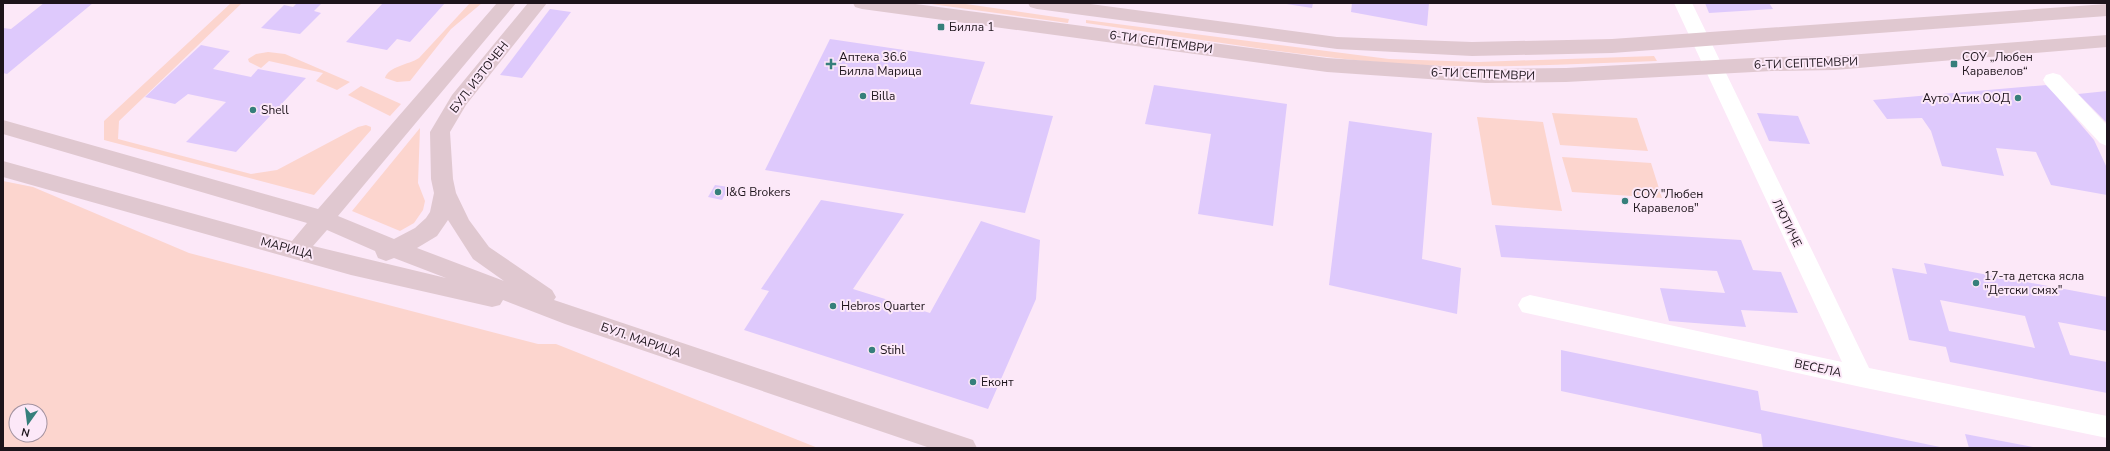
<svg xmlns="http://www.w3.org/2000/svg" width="2110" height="451" font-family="'Nunito Sans',sans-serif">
  <rect width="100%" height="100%" fill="#fce8f8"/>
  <!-- green -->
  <g fill="#fcd5ce" fill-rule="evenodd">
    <path d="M 231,3 L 242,3 L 119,121 L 118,139 L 251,174 L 277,170 L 358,127 L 366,125 L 371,127 L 371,130 L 314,195 L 104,140 L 104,121 Z"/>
    <path d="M 470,3 L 482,3 L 451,29 L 410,81 L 397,82 L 385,78 C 389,66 408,65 419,58 Z"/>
    <path d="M 924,3 L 959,3 L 1069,19 L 1068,23 Z"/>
    <path d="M 1086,20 L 1389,59 L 1478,62 L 1654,56 L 1657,61 C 1568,64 1478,70 1388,63 C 1287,55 1186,37 1086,23 Z"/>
    <path d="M 268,52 L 285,54 L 350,82 L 337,90 L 316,81 L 323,73 L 269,61 L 261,68 L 249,62 L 248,59 L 256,54 Z"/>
    <path d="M 361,86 L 401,104 L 390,116 L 348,95 Z"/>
    <path d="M 1552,113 L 1637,118 L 1648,151 L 1560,145 Z"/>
    <path d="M 1477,117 L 1543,122 L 1562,211 L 1492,205 Z"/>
    <path d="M 420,128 L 418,183 L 425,201 L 423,210 L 414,223 L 400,231 L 352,211 Z"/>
    <path d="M 1562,157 L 1651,163 L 1662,198 L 1572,192 Z"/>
    <path d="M 3,181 L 33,187 L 189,253 L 538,344 L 556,344 L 818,448 L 3,448 ZM 16,411 L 40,411 L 40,435 L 16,435 Z"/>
  </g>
  <!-- building -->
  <g fill="#dec9fc" fill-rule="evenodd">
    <path d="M 44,3 L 93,3 L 7,74 L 3,73 L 3,28 L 11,29 Z"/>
    <path d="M 297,3 L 322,3 L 314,11 L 321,13 L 300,34 L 261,28 L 284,5 L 293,7 Z"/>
    <path d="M 383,3 L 445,3 L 410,42 L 397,39 L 387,50 L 346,42 Z"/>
    <path d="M 1280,3 L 1313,3 L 1312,8 Z"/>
    <path d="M 1352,3 L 1429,3 L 1427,26 L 1351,12 Z"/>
    <path d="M 1705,3 L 1769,3 L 1773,9 L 1709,13 Z"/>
    <path d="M 550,9 L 571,12 L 522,78 L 500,75 Z"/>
    <path d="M 830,39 L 985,62 L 970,104 L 1053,116 L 1025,213 L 765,170 Z"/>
    <path d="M 201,45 L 230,51 L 213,69 L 251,77 L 258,69 L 306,78 L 236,152 L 186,142 L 226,102 L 188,94 L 175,104 L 145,97 Z"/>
    <path d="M 1154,85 L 1287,104 L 1273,226 L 1198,214 L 1211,134 L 1145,124 Z"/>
    <path d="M 2047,85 L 2094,140 L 2107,168 L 2107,195 L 2051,185 L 2036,152 L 1996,148 L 2004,176 L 1942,166 L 1931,131 L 1922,118 L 1887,119 L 1873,100 Z"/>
    <path d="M 2107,91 L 2107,123 L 2078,94 Z"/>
    <path d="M 1757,113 L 1798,116 L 1810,144 L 1769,141 Z"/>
    <path d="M 1349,121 L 1432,133 L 1422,259 L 1461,268 L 1457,314 L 1329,285 Z"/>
    <path d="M 715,185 L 729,187 L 722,200 L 708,197 Z"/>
    <path d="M 821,200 L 904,214 L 853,289 L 930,313 L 981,221 L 1040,240 L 1036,299 L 988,409 L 744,330 L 769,291 L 761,289 Z"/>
    <path d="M 1495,225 L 1741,240 L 1753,270 L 1781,272 L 1798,313 L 1741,310 L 1746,327 L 1669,321 L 1660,288 L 1725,293 L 1717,271 L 1501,257 Z"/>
    <path d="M 1924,263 L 2107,297 L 2107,331 L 2058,322 L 2070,355 L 2107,362 L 2107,393 L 1950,362 L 1946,347 L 1909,340 L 1892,268 L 1927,274 ZM 1940,300 L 2025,316 L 2035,348 L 1949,331 Z"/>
    <path d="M 1561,350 L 1758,391 L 1761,410 L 1945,448 L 1763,448 L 1761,434 L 1561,391 Z"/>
    <path d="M 1965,434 L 2033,447 L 2033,448 L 1969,448 Z"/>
  </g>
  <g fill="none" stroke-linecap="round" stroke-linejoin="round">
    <!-- street -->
    <g fill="#fff" fill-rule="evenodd">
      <path d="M 1674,3 L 1692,3 L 1869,368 L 2107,416 L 2107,438 L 1861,387 L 1522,312 L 1518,305 L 1522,298 L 1530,295 L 1842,362 Z"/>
      <path d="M 2053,73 L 2060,75 L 2107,125 L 2107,146 L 2100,143 L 2046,85 L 2043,80 L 2046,75 Z"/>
    </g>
    <!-- secondary -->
    <g fill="#e0c8d0" fill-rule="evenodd">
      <path d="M 497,3 L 516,3 L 338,216 L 394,239 L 415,228 L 426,218 L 430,212 L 434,193 L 431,179 L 430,132 L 433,127 L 452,95 L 528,3 L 547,3 L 466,105 L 450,132 L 453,179 L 456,193 L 469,220 L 489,247 L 552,290 L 556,297 L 554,300 L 964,437 L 973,440 L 977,448 L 930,448 L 565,324 L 503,300 L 500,305 L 492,307 L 351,275 L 3,177 L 3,161 L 292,241 L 307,223 L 3,134 L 3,120 L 318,209 ZM 448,220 L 473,259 L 504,281 L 417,248 L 437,236 ZM 327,230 L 375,251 L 378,258 L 386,261 L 394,258 L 446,278 L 313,246 Z"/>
      <path d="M 853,3 L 908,3 L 1327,58 L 1486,69 L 1566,68 L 1772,57 L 1835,56 L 2107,35 L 2107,47 L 1835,70 L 1772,71 L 1566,82 L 1486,83 L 1327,72 L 862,9 L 855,7 Z"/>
      <path d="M 1028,3 L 1083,3 L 1337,37 L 1472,42 L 1612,39 L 2107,4 L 2107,16 L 1612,53 L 1472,56 L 1337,49 L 1037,9 L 1030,7 Z"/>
    </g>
  </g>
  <!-- markers -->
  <g fill="#367f7b" stroke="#fce8f8" stroke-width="1.5">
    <rect x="937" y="23" width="8" height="8" rx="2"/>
    <path d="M829 58h4v4h4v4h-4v4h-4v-4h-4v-4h4z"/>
    <rect x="1950" y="60" width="8" height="8" rx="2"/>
    <circle cx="863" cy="96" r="4"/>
    <circle cx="2018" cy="98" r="4"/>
    <circle cx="253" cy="110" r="4"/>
    <circle cx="718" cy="192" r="4"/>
    <circle cx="1625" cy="201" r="4"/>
    <circle cx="1976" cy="283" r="4"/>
    <circle cx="833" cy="306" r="4"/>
    <circle cx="872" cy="350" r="4"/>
    <circle cx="973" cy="382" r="4"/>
  </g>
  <g text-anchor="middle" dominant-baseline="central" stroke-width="4" stroke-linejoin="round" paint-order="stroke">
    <!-- poi labels -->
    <g font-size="12" fill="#1d141b" stroke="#fce8f8" text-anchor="start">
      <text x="949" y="27">Билла 1</text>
      <text x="839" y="57">Аптека 36.6<tspan x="839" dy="14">Билла Марица</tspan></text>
      <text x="1962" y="57">СОУ „Любен<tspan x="1962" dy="14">Каравелов“</tspan></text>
      <text x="871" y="96">Billa</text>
      <text x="2010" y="98" text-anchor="end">Ауто Атик ООД</text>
      <text x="261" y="110">Shell</text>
      <text x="726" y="192">I&amp;G Brokers</text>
      <text x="1633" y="194">СОУ "Любен<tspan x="1633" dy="14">Каравелов"</tspan></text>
      <text x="1984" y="276">17-та детска ясла<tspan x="1984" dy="14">"Детски смях"</tspan></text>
      <text x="841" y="306">Hebros Quarter</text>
      <text x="880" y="350">Stihl</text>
      <text x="981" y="382">Еконт</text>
    </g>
    <!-- street labels -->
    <g font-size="12" fill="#1d141b" stroke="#fce8f8">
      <text transform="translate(1161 42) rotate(8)">6-ТИ СЕПТЕМВРИ</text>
      <text transform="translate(1806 63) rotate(-2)">6-ТИ СЕПТЕМВРИ</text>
      <text transform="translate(1483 74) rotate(2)">6-ТИ СЕПТЕМВРИ</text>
      <text transform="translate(479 77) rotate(-52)">БУЛ. ИЗТОЧЕН</text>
      <text transform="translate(1787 223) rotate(64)">ЛЮТИЧЕ</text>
      <text transform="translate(287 248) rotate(15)">МАРИЦА</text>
      <text transform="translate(641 340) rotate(19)">БУЛ. МАРИЦА</text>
      <text transform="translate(1818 368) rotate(12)">ВЕСЕЛА</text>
    </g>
  </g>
  <!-- border -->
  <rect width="2110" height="451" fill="none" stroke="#1d141b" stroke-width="8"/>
  <!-- north arrow -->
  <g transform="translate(28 423) rotate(194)"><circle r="19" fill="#fce8f8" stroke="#a393a0"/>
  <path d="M0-3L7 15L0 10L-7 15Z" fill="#367f7b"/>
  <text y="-6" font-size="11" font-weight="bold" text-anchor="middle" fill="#1d141b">N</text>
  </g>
</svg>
